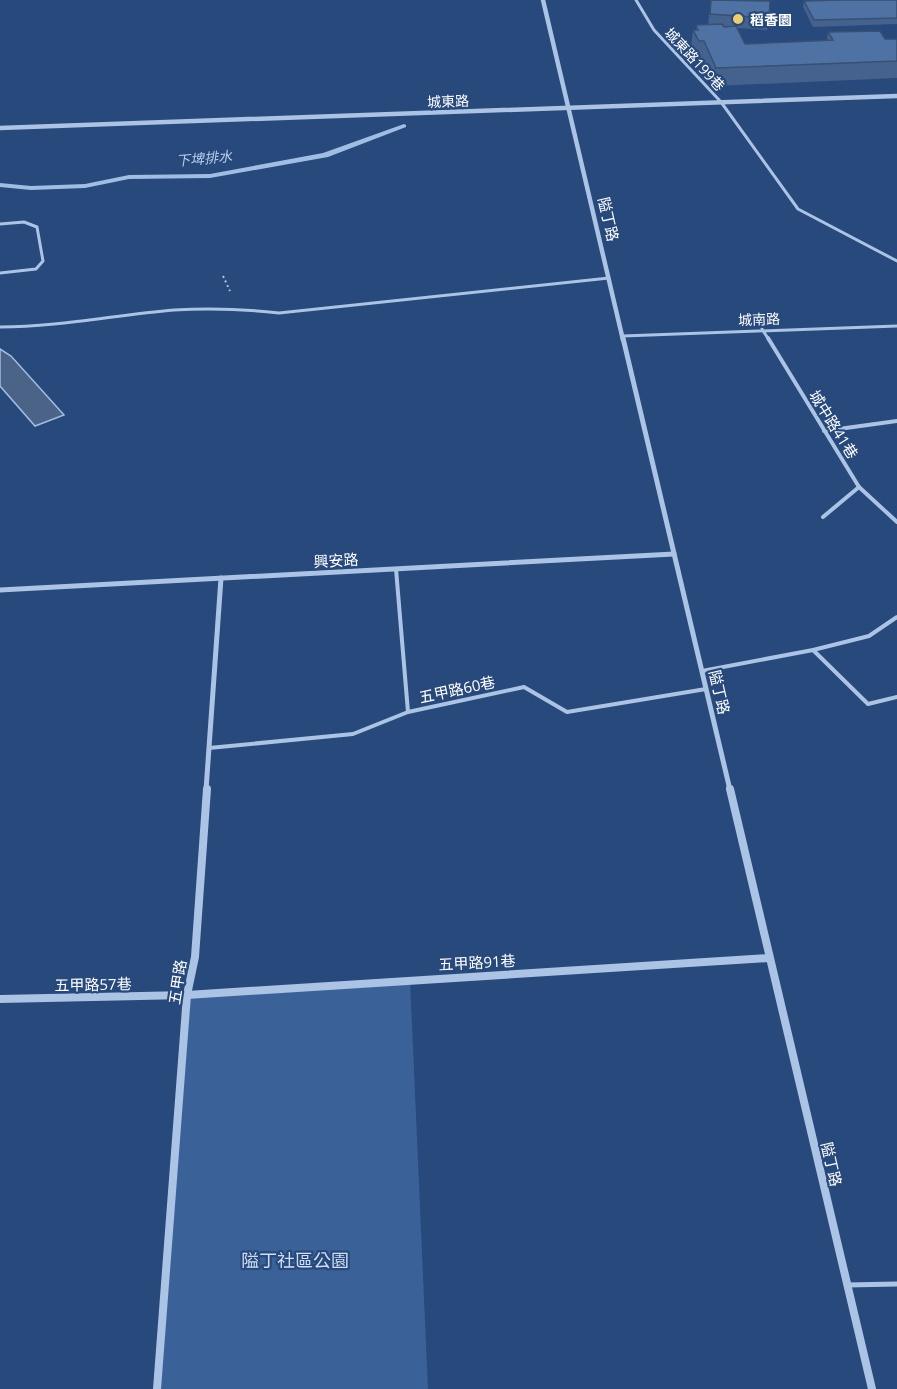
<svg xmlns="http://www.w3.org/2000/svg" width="897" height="1389" font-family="'Open Sans','Noto Sans TC',sans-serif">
  <rect width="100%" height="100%" fill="#27497b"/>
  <!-- green -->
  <path fill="#3a6299" d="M 410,979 L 428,1389 L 157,1389 L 187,995 Z"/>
  <!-- water -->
  <path fill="#4a6387" stroke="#a0bde4" stroke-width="1.5" d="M 0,349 L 11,356 L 64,415 L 35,426 L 0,386 Z"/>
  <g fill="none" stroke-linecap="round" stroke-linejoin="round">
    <!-- stream -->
    <path fill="#a0bde4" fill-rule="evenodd" d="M 404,124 L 406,125 L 406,127 L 328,157 L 210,178 L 129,179 L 85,188 L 31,190 L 0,187 L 0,183 L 31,186 L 85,184 L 129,175 L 210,174 L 323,153 Z"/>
    <!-- path -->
    <path stroke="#abc3e4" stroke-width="2" stroke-dasharray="2 3" stroke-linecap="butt" d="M 223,276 L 230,291"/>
    <!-- service-far2 -->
    <g stroke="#abc3e4" stroke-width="3">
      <path d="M 636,0 L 654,30 L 721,102 L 798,209 L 897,261"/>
      <path d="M 0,224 L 24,222 L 37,227 L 43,261 L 36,269 L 0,273"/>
      <path d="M 0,327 C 58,327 115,315 174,310 C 209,308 244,309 279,313 L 609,278"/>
      <path d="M 762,329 L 769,340"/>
      <path d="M 623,336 L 897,326"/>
    </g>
    <!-- service-far1 -->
    <g stroke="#abc3e4" stroke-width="4">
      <path d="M 768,338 L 859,487 L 897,522"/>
      <path d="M 824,431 L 897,421"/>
      <path d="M 823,517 L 859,487"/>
      <path d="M 396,569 L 408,712"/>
      <path d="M 813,650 L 868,704 L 897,697"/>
      <path d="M 702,671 L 813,650 L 869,636 L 897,617"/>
      <path d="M 209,748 L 353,734 L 408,712 L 524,687 L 567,712 L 706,689"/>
    </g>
    <!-- service -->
    <path stroke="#abc3e4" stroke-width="5" d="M 847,1285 L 897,1284"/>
    <!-- minor-far2 -->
    <g stroke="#abc3e4" stroke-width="4.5">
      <path d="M 543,0 L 623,340"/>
      <path d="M 0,128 L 897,96"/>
    </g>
    <!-- minor-far1 -->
    <g stroke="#abc3e4" stroke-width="5">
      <path d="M 623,338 L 730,790"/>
      <path d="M 0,590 L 674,554"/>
      <path d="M 206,790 L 221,578"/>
    </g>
    <!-- minor -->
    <g stroke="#abc3e4" stroke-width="8">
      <path d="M 730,789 L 872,1389"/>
      <path d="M 0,999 L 187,995 L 769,958"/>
      <path d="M 157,1389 L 187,995 L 195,957 L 207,789"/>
    </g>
  </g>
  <!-- wall -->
  <g fill="#44628d">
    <path d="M 711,0 L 769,18 L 767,30 L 737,28 L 745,44 L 827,40 L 828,32 L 885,39 L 897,39 L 897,78 L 714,86 L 702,59 L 697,59 L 691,47 L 693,30 L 696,30 L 696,25 L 708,25 Z"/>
    <path d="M 897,0 L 897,24 L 813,27 L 803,7 L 804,1 Z"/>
  </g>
  <!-- building -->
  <g fill="#4f72a4" stroke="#375073" stroke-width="1.5">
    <path d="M 711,0 L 770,1 L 769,18 L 710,14 Z"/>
    <path d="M 839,0 L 897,0 L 897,18 L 814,20 L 804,1 Z"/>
    <path d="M 722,24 L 724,27 L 736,26 L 745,44 L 833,40 L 828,32 L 880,31 L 885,39 L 897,39 L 897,61 L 716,68 L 704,41 L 699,41 L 693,30 L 698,30 L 696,25 Z"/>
  </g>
  <!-- markers -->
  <circle fill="#eccd71" stroke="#27497b" stroke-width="2" cx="738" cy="19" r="6"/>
  <g text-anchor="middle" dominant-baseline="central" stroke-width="4.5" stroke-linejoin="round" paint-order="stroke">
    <!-- far-poi labels -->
    <g font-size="14" font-weight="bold" fill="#fff" stroke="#27497b" text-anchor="start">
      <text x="750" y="19">稻香園</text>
    </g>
    <!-- far-street labels -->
    <g font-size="14" fill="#fff" stroke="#27497b">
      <text transform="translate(695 59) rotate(47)">城東路199巷</text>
      <text transform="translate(448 101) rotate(-2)">城東路</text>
      <text transform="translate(759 319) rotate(-2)">城南路</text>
    </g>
    <!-- far-water labels -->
    <g font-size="14" font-style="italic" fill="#b6cdec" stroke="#27497b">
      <text transform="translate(204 158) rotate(-5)">下埤排水</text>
    </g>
    <!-- street labels -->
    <g font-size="15" fill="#fff" stroke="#27497b">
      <text transform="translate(609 219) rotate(77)">隘丁路</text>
      <text transform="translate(834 424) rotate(58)">城中路41巷</text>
      <text transform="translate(336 560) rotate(-3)">興安路</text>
      <text transform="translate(457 689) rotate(-12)">五甲路60巷</text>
      <text transform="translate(720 692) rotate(77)">隘丁路</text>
      <text transform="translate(477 962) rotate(-3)">五甲路91巷</text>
      <text transform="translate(177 982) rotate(-81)">五甲路</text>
      <text transform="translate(93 984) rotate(-1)">五甲路57巷</text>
      <text transform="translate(832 1164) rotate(77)">隘丁路</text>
    </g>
    <!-- near-park labels -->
    <g font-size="18" fill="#ceddf3" stroke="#27497b">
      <text x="295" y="1260">隘丁社區公園</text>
    </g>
  </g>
</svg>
